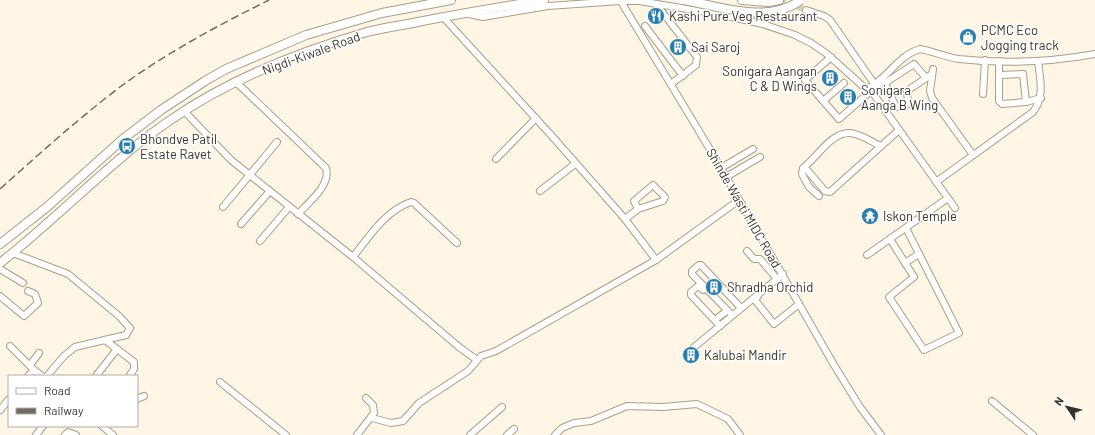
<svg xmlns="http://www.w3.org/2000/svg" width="1095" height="435" font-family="Barlow,sans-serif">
  <rect width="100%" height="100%" fill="#fff6e5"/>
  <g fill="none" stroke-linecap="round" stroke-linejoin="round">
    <!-- minor-tunnel -->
    <path stroke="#d7cfbf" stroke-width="6" stroke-dasharray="6 3" stroke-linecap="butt" d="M 780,0 L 806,10"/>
    <!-- minor casing -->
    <g stroke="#ac9e84" stroke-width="8">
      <g id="minor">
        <path d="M 620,0 L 717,161 L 834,365 L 860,407 L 881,435"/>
        <path d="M 656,4 L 697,57 L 696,65 L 671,84"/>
        <path d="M 806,10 L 824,16 L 830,20 L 875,85"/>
        <path d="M 469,14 L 483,17 L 548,6 L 620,1 L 639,1 L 718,14 L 763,24 L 795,35 L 811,43 L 827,54 L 866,89 C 886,81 898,55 920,49 C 933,51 945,57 959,59 C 1003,64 1051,62 1095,54"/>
        <path d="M 443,17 L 551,135 L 625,219 L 656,260"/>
        <path d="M 645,26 L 683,76"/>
        <path d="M 831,57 L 805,80 L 839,119 L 871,91 L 885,83 L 895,105 L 897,107 L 908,104 L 907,91 L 932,74"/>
        <path d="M 999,61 L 999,101 L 1002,104 L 1026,102"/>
        <path d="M 933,69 L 930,91 L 932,98 L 973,155"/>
        <path d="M 1000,75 L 1023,74 L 1026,102 L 1041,98"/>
        <path d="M 236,82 L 326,168 C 331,185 309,202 298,214"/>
        <path d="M 885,83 L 914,64 L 926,78"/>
        <path d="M 870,89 L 955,208"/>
        <path d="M 983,94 L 985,60"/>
        <path d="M 823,101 L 844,83"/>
        <path d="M 184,111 L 231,160 L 353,257 L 459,347 L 477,360"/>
        <path d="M 496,159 L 536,118"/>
        <path d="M 721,168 L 753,149"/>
        <path d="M 807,170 L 825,191 L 830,192 L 899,130"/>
        <path d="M 726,177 L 760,157"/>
        <path d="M 936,182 L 1033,112 C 1045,97 1040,79 1038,61"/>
        <path d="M 540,191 L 575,164"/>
        <path d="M 819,196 L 809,187 L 802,174 L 803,168 C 817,158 830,133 849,133 C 859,133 872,142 881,146"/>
        <path d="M 223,207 L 277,142"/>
        <path d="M 625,219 L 638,209 L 663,201 L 665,197 L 653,185 L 634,201 L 638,209"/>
        <path d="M 241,224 L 270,191"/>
        <path d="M 890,239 L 914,277 L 889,297 L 924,350 L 959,333 L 906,228"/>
        <path d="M 260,241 L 289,207"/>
        <path d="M 747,251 L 754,259 L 760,259 L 777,279"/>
        <path d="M 13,253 L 68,274 L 119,316 L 130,328 L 126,335 L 75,347 L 64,356 L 47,376"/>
        <path d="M 867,255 L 948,198"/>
        <path d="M 353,257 C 368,238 386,210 411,202 L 414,203 L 457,243"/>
        <path d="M 905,263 L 919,254"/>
        <path d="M 0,269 L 23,283"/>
        <path d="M 703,290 L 698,286 L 691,292 L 691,295 L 720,326"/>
        <path d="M 0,296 L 24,316 L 38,303 L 35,294 L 28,291"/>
        <path d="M 758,296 L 755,300 L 774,324 L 799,304"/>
        <path d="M 732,315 L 692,274 L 692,271 L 699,265 L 701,265 L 741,308"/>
        <path d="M 715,320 L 724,313"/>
        <path d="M 105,340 L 134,362 L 134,369 L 130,375"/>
        <path d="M 10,346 L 34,370"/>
        <path d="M 693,348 L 783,274"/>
        <path d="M 30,365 L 39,353"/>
        <path d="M 28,376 L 34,370 L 42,376"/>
        <path d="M 96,376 L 117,349"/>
        <path d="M 220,382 L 286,435"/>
        <path d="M 137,399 L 144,396"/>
        <path d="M 992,401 L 1033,435"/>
        <path d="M 0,410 L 9,399"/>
        <path d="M 372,418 L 391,423 L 403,421 L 419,403 L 468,371 L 481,356 L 496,351 L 656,260 L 739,200"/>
        <path d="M 102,426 L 113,435"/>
        <path d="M 36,435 L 43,426"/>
        <path d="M 65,435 L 68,432 L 76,435"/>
        <path d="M 357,435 L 374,413 L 373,405 L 366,398"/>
        <path d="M 470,435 L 502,407"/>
        <path d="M 507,435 L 514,429"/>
        <path d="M 555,435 L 562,428 L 574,423 L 591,421 L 627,406 L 663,407 L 697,404 L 728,419 L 740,435"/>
      </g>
    </g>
    <!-- major casing -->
    <g stroke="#ac9e84" stroke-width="10">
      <g id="major">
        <path d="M 742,0 L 769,2 L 779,0"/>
        <path d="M 0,244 L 47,207 L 123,139 L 161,110 L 205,81 L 226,69 L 306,35 L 382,13 L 451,0"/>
        <path d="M 0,263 C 58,218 108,163 169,121 C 228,80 298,52 367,32 C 382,28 397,26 413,23 C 456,14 500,7 544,0"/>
      </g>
    </g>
    <!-- minor -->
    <use href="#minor" stroke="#fff" stroke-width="6"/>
    <!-- major -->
    <use href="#major" stroke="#fff" stroke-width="8"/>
    <!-- rail -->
    <path stroke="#736c5f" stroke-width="1.5" stroke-dasharray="8 4" stroke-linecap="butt" d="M 0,189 C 39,154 78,119 120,87 C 166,53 217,26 269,0"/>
    <!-- major-bridge casing -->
    <g stroke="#ac9e84" stroke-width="10" stroke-linecap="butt">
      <path id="major-bridge" d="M 683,0 C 720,6 767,25 801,0"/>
    </g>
    <!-- major-bridge -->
    <use href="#major-bridge" stroke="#fff" stroke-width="8"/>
  </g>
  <!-- icons -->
  <defs>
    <g id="restaurant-disc" transform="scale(0.9)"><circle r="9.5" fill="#267fad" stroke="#fff"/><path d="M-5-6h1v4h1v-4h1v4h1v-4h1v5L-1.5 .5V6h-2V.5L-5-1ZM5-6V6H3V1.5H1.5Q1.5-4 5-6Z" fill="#fff"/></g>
    <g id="shop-disc" transform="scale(0.9)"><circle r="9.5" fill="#267fad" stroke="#fff"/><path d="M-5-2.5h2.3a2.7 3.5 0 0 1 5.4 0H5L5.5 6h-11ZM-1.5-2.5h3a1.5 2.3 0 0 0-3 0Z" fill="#fff"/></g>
    <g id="building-disc" transform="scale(0.9)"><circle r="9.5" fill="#267fad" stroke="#fff"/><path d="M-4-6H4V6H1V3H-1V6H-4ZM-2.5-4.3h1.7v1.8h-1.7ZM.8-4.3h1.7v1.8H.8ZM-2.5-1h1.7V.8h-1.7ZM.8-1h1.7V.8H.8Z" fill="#fff"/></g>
    <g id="bus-disc" transform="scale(0.9)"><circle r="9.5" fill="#267fad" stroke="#fff"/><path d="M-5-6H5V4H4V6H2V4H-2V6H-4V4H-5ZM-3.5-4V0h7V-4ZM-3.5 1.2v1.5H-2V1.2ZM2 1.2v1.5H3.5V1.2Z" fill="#fff"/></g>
    <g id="temple-disc" transform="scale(0.9)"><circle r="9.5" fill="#267fad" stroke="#fff"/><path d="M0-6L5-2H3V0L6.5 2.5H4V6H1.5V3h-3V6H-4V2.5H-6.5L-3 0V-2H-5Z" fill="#fff"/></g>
  </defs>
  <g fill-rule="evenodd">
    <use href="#restaurant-disc" x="656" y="16"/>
    <use href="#shop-disc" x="968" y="37"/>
    <use href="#building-disc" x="678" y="47"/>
    <use href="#building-disc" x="830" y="78"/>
    <use href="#building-disc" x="848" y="97"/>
    <use href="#bus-disc" x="127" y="146"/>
    <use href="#temple-disc" x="870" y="216"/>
    <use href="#building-disc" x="714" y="287"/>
    <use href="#building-disc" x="691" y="355"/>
  </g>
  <g text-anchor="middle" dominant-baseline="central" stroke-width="3" stroke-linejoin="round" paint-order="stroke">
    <!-- poi labels -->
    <g font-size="13" fill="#393328" stroke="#fff" text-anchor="start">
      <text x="669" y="16">Kashi Pure Veg Restaurant</text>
      <text x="981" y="30">PCMC Eco<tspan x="981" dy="15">Jogging track</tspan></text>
      <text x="691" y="47">Sai Saroj</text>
      <text x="817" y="71" text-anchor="end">Sonigara Aangan<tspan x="817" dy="15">C &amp; D Wings</tspan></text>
      <text x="861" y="90">Sonigara<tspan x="861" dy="15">Aanga B Wing</tspan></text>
      <text x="140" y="139">Bhondve Patil<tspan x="140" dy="15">Estate Ravet</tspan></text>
      <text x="883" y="216">Iskon Temple</text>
      <text x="727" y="287">Shradha Orchid</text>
      <text x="704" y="355">Kalubai Mandir</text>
    </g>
    <!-- street labels -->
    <g font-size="13" fill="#393328" stroke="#fff">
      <text transform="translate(311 53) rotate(-20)">Nigdi-Kiwale Road</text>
      <text transform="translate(744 208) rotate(60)">Shinde Wasti MIDC Road</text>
    </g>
  </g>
  <!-- legend -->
  <rect x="8" y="375" width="130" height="52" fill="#ffffff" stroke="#b0ada9"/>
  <rect x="16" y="388" width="20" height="6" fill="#ffffff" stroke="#b0ada9"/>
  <text x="44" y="395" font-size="12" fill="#393328">Road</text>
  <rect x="16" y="408" width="20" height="6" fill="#736c5f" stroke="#b0ada9"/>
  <text x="44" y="415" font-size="12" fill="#393328">Railway</text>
  <!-- north arrow -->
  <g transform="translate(1067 407) rotate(305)" stroke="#ffffff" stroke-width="3" paint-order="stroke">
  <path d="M0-3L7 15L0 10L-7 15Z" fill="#393328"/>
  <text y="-6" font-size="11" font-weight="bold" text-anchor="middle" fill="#393328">N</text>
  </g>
</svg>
